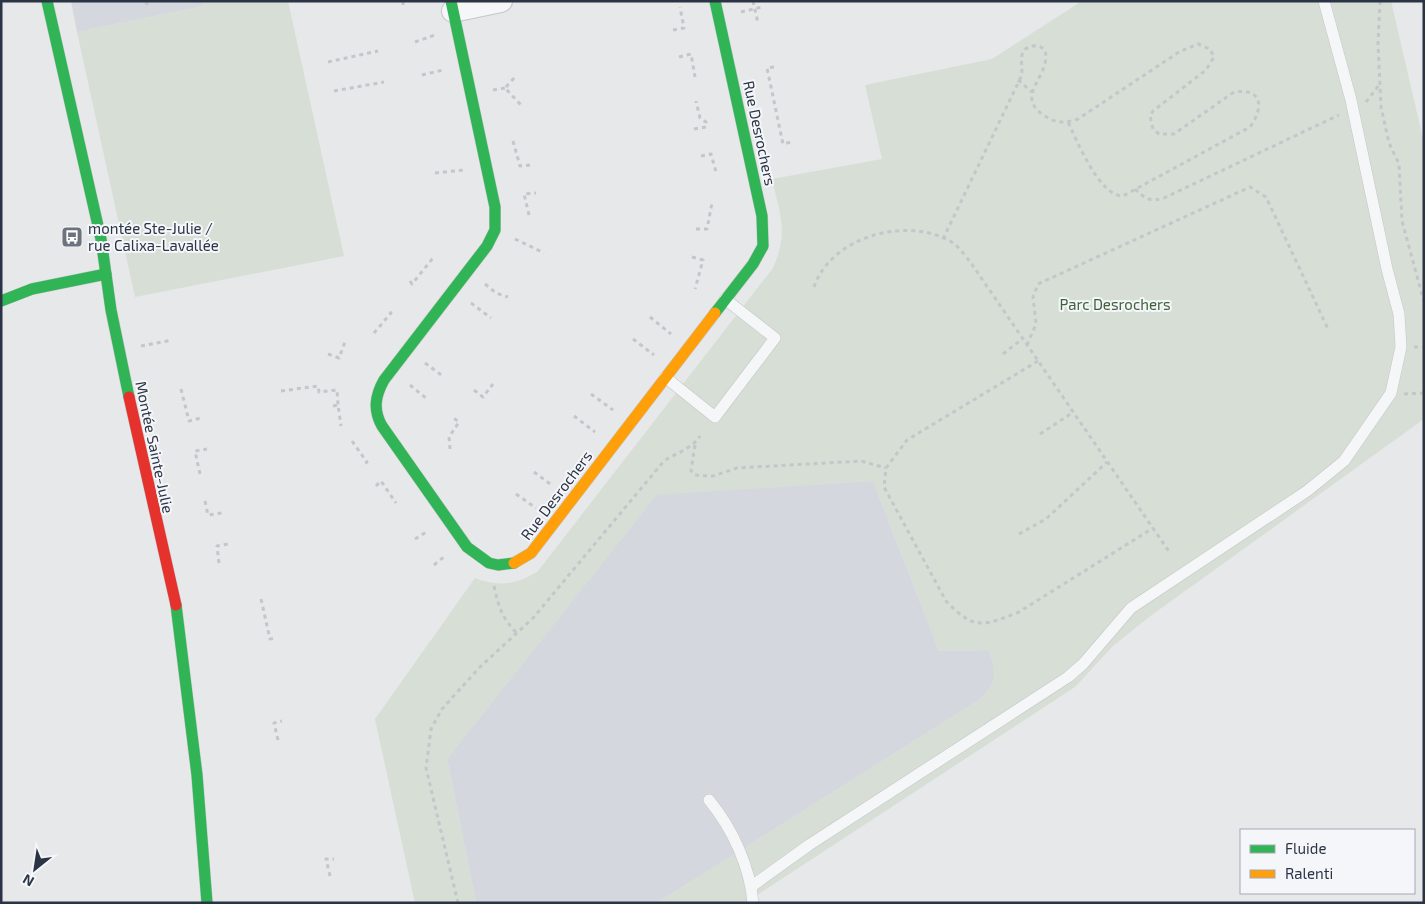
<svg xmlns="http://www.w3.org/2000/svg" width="1425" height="904" font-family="'Exo 2',sans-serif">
  <rect width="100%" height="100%" fill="#e6e8ea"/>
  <!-- built -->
  <g fill="#d4d7dd">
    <path d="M 71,1 L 203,1 L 204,6 L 77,32 Z"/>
    <path d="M 873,481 L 939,651 L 989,650 L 995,671 L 992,687 L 979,700 L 657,903 L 476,903 L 447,759 L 657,494 Z"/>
  </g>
  <!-- green -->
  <g fill="#d6ded6">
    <path d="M 203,1 L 288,1 L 344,256 L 135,297 L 77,32 L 204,6 Z"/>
    <path d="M 1082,1 L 1391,1 L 1424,143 L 1424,419 L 1149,617 L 1113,646 L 1075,687 L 745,903 L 657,903 L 979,700 C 997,681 996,675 989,650 L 939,651 L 873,481 L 657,495 L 447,759 L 476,903 L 415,903 L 375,719 L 475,578 C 498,587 517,585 538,571 L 773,268 C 789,232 780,215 772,179 L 882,159 L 865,85 L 992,59 Z"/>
  </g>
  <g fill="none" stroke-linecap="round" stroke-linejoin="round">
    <!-- lane casing -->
    <g stroke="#c4c6c8" stroke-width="12">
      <g id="lane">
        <path d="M 665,377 L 715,417 L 775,338 L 725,299"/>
        <path d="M 709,800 C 732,828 750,866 753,903"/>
        <path d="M 752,886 L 809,845 L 1068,677 L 1083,664 L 1131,608 L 1307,491 L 1344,461 L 1391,393 L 1401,347 L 1399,314 L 1387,269 L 1351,100 L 1324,1"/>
      </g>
    </g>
    <!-- street casing -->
    <g stroke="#c4c6c8" stroke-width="24">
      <path id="street" d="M 453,11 L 501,1"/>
    </g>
    <!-- fast casing -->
    <g stroke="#c4c6c8" stroke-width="12">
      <g id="fast">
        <path d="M 47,1 L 101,239 L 111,310 L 129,397"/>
        <path d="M 451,1 L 495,207 L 495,230 L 487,246 L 384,380 C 375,396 373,410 382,426 L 467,547 L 489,563 L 498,565 L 514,563"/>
        <path d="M 715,1 L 762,216 L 763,246 L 753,264 L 715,313"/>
        <path d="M 1,301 L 32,289 L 106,274"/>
        <path d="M 176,605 L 197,775 L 207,903"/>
      </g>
    </g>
    <!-- slow casing -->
    <g stroke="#c4c6c8" stroke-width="12">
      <path id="slow" d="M 514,563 L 531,553 L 715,313"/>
    </g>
    <!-- jam casing -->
    <g stroke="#c4c6c8" stroke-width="12">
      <path id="jam" d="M 129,397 L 176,605"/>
    </g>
    <!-- path -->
    <g stroke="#c5c6ca" stroke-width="3" stroke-dasharray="4 4" stroke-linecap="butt">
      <path d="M 146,1 L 147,5"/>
      <path d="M 385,1 L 386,1"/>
      <path d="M 403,1 L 403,5"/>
      <path d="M 753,1 L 758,23"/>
      <path d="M 1380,1 L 1378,44 L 1381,107 L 1389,143 L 1399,164 L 1402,221 L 1424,302"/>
      <path d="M 741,12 L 762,7"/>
      <path d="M 673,30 L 684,28 L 680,7"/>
      <path d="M 415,42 L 435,35"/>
      <path d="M 679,57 L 691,54 L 695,77"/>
      <path d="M 328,62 L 378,51"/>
      <path d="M 774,67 L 767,68 L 783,144 L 791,142"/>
      <path d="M 422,75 L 443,70"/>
      <path d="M 514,78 L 505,88 L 521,105"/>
      <path d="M 1018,80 L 1032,92"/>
      <path d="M 493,90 L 505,88"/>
      <path d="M 334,91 L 384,82"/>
      <path d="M 1366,102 L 1379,85"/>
      <path d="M 694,129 L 706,127 L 706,122 L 700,118 L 696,101"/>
      <path d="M 513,141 L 520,166 L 530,165"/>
      <path d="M 701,156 L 711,154 L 716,172"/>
      <path d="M 435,173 L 464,170"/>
      <path d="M 1135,189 C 1145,199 1151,202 1164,198 L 1339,115"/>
      <path d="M 529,215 L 524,194 L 536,193"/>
      <path d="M 696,229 L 707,229 L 712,203"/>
      <path d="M 515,239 L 544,253"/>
      <path d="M 943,239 L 1021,77 C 1024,67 1018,58 1025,49 C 1033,45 1038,44 1045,50 C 1052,77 1012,95 1045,116 C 1057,124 1065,123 1078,119 L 1179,52 L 1198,44 L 1210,49 L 1214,57 L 1206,70 L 1153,111 L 1150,116 L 1153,129 L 1159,134 L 1174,134 L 1234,92 C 1263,88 1264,107 1250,127 L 1123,196 C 1100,197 1077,141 1068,122"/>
      <path d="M 692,257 L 703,260 L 695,289"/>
      <path d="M 410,281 L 412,284 L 433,258"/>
      <path d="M 485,284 L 496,293 L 508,297"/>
      <path d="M 814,287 C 831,237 905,216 950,241 C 960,247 967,258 973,266 L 1170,553"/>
      <path d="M 471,303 L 491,318"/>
      <path d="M 650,317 L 671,334"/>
      <path d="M 374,333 L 391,313 L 388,310"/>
      <path d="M 633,339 L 654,355"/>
      <path d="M 1027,345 L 1036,324 L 1033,297 L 1038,284 L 1250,187 L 1266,197 L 1328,329"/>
      <path d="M 141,346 L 172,340"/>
      <path d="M 1414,347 L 1424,347"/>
      <path d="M 328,354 L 339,358 L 346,339"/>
      <path d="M 1003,354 L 1022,339"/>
      <path d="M 1038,361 L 907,440 L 886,468 L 884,487 L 946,601 C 975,631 983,626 1019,612 L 1153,528"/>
      <path d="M 425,363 L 444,377"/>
      <path d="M 410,385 L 427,399"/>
      <path d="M 181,389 L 189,421 L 201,418"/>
      <path d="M 474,390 L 483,397 L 493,384"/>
      <path d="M 281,391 L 318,386 L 319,392 L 337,390 L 338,405"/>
      <path d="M 591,394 L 613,410"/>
      <path d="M 1404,394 L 1424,393"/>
      <path d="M 333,406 L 338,405 L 341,426"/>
      <path d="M 574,416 L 595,432"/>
      <path d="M 1040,434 L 1072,413"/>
      <path d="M 352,441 L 367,462 L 362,466"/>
      <path d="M 695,445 L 691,471 L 695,475 L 713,476 L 737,468 L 861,461 L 886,468"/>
      <path d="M 450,449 L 449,437 L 459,422 L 452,417"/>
      <path d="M 534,472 L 553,486"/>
      <path d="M 200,474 L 195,451 L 207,449"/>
      <path d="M 376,486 L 381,481 L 396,503"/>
      <path d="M 516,494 L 536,508"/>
      <path d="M 205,501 L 208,515 L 222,513"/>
      <path d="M 1019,534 L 1046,519 L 1107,462"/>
      <path d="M 415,539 L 428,531"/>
      <path d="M 219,563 L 217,546 L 228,544"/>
      <path d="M 434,565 L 445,556"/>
      <path d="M 494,586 C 498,605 502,619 517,633"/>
      <path d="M 261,599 L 270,639 L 276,638"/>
      <path d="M 278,740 L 274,723 L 282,721"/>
      <path d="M 330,876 L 326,859 L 334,859"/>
      <path d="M 458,903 L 426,768 L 431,729 L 442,709 L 479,668 L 533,618 L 664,461 C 676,453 693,448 700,436"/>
    </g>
    <!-- lane -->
    <use href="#lane" stroke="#f5f6f7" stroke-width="11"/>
    <!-- street -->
    <use href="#street" stroke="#f5f6f7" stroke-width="22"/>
    <!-- fast -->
    <use href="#fast" stroke="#30b455" stroke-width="11"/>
    <!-- slow -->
    <use href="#slow" stroke="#ff9f0a" stroke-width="11"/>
    <!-- jam -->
    <use href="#jam" stroke="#e5322d" stroke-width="11"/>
  </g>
  <!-- icons -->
  <defs>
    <g id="bus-square" transform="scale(1.125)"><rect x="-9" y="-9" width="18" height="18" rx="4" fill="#6c737f" stroke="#f4f6f9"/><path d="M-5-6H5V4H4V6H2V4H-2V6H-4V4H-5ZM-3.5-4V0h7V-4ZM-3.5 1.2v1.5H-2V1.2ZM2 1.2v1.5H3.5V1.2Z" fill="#fff"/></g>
  </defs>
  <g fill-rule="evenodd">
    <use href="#bus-square" x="72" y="237"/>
  </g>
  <g text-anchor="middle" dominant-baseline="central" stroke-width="4" stroke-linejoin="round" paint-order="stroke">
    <!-- street labels -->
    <g font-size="15" fill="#2b3445" stroke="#f4f6f9">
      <text transform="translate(760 133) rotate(78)">Rue Desrochers</text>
      <text transform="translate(155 447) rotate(78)">Montée Sainte-Julie</text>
      <text transform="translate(556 495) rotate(-53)">Rue Desrochers</text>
    </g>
    <!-- poi labels -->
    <g font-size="15" fill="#2b3445" stroke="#f4f6f9" text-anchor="start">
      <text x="88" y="228">montée Ste-Julie /<tspan x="88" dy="17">rue Calixa-Lavallée</tspan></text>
    </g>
    <!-- park labels -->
    <g font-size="15" fill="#3f6138" stroke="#f4f6f9">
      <text x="1115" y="304">Parc Desrochers</text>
    </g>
  </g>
  <!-- border -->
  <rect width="1425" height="904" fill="none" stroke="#2b3445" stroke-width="5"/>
  <!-- legend -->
  <rect x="1240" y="829" width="175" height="65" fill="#f4f6f9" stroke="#a4a8b1"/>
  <rect x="1250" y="845" width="25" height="8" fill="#30b455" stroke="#a4a8b1"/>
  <text x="1285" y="854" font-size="15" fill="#2b3445">Fluide</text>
  <rect x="1250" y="870" width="25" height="8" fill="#ff9f0a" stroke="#a4a8b1"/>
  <text x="1285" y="879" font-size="15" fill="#2b3445">Ralenti</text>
  <!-- north arrow -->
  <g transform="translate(35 869) rotate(210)" stroke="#f4f6f9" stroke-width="4" paint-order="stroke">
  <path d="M0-4L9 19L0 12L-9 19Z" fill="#2b3445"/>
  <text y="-8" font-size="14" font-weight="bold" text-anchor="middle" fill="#2b3445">N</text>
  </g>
</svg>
